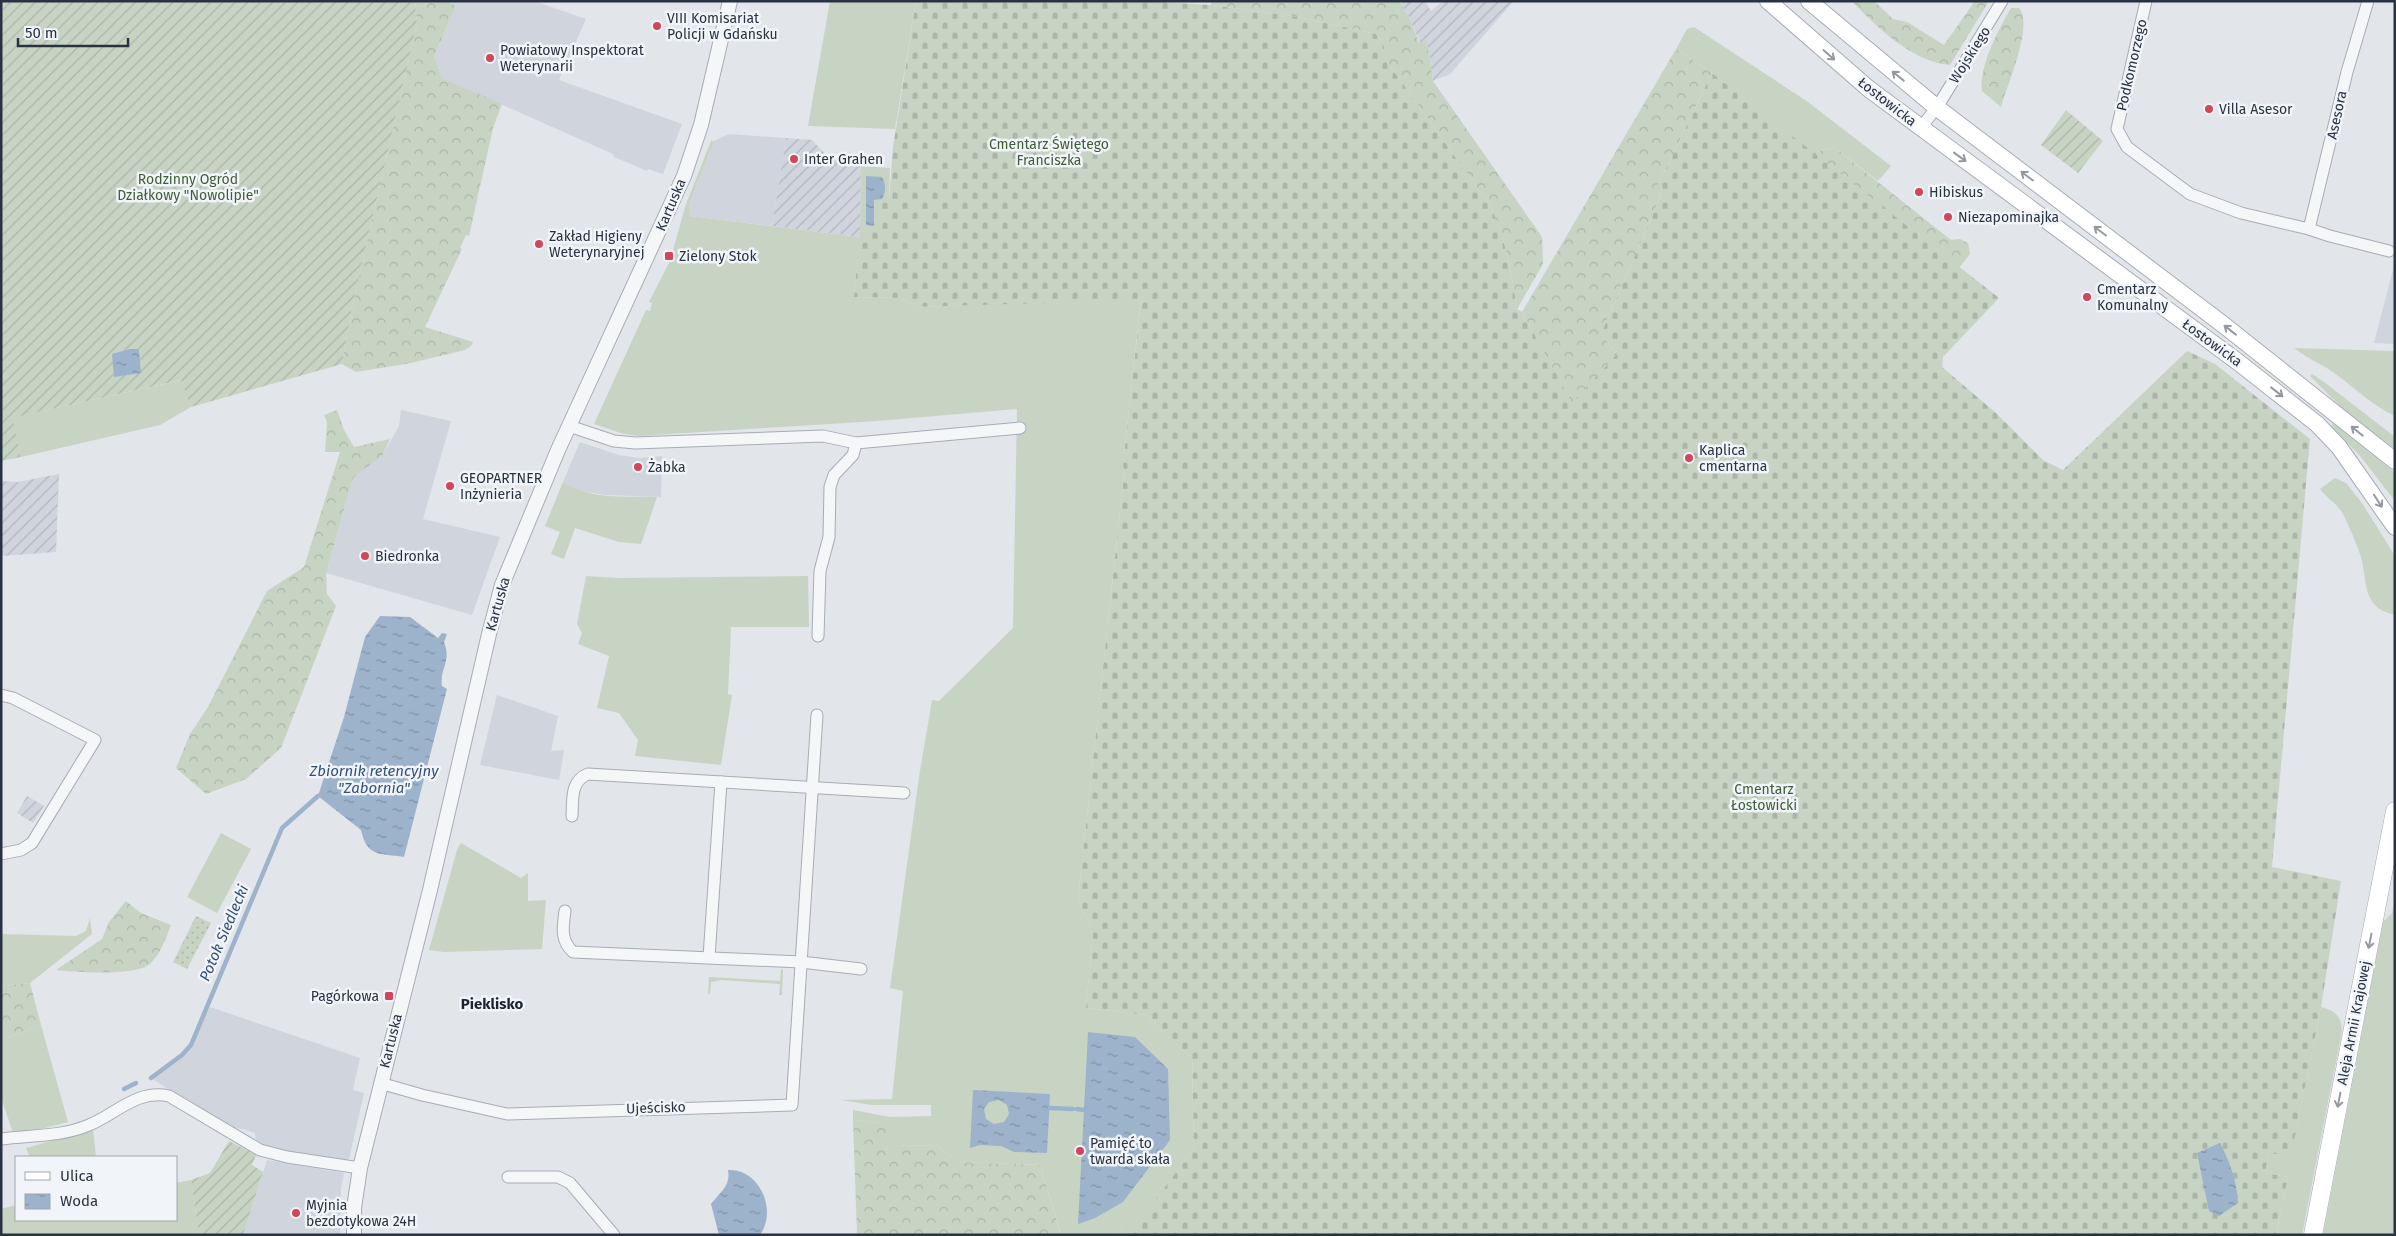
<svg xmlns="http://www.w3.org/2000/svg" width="2396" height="1236" font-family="'Fira Sans',sans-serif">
  <defs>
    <pattern id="industrial-furrows" width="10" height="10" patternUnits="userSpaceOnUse" patternTransform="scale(1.25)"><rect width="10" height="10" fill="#d0d4dc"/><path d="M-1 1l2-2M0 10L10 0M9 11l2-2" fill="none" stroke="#b3b6be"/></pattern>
    <pattern id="forest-crowns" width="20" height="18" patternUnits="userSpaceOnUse" patternTransform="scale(1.25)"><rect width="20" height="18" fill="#c7d4c3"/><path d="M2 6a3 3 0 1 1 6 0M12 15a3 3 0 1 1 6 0" fill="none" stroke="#abb6a9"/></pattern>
    <pattern id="cemetery-stones" width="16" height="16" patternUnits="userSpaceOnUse" patternTransform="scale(1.25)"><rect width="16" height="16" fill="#c7d4c3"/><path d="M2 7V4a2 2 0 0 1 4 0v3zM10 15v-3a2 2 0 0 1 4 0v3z" fill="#abb6a9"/></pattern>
    <pattern id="park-dots" width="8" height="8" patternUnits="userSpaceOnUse" patternTransform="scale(1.25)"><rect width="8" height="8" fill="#c7d4c3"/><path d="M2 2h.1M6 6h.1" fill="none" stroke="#abb6a9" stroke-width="1.8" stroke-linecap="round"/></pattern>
    <pattern id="garden-furrows" width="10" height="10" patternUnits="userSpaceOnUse" patternTransform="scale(1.25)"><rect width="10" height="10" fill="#c7d4c3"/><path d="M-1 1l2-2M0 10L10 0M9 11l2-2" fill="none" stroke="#abb6a9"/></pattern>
    <pattern id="water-ripples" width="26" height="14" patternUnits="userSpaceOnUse" patternTransform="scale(1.25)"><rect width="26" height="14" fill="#9cb3cb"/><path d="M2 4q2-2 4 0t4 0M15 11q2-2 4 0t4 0" fill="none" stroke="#7f92a6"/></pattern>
  </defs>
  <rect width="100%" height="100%" fill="#e2e5ea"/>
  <!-- built -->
  <g fill="#d0d4dc">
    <path d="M 447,1 L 534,1 L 586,19 L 559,80 L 682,124 L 663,174 L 648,169 L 647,171 L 614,157 L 613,154 L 442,78 L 434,56 L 456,6 Z"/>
    <path d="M 729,134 L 786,138 L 772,226 L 690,216 L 689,205 L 714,141 Z"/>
    <path d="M 2395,262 L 2395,344 L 2374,343 L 2390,281 Z"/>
    <path d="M 401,410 L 451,421 L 423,519 L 500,537 L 472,615 L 326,573 L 353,478 L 382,456 L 399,426 Z"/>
    <path d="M 580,442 L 619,455 L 639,458 L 662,456 L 661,497 L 605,495 L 575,490 L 563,482 Z"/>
    <path d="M 497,695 L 558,716 L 551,751 L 564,750 L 559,780 L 480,765 Z"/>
    <path d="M 210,1007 L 360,1058 L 353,1090 L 364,1093 L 349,1159 L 339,1160 L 284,1152 L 256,1142 L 255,1133 L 243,1129 L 229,1128 L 151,1078 L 183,1057 Z"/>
    <path d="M 267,1160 L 344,1173 L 341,1188 L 340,1235 L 243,1235 Z"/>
  </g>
  <!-- industrial -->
  <g fill="url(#industrial-furrows)">
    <path d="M 1399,1 L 1425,1 L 1431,11 L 1443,1 L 1514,1 L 1450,74 L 1433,81 L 1427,42 L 1420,43 L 1410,19 Z"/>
    <path d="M 786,138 L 812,140 L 830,159 L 861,161 L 860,237 L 772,226 Z"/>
    <path d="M 59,474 L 56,552 L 1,556 L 1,481 L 18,482 Z"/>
    <path d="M 27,796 L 44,806 L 33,823 L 17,813 Z"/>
  </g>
  <!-- grass -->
  <g fill="#c7d4c3">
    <path d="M 830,1 L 916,1 L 895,129 L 808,126 Z"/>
    <path d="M 1694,27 L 1808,102 L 1891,166 L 1878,181 L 1834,147 L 1813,153 L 1712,73 L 1676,49 L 1687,29 Z"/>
    <path d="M 711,141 L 714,141 L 689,205 L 690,216 L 860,237 L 854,297 L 901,298 L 916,307 L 1141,299 L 1123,465 L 1124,474 L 1078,900 L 1093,933 L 1086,1008 L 1147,1015 L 1192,1059 L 1194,1148 L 1139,1223 L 1115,1235 L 1061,1234 L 1040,1165 L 958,1162 L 936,1145 L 890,1146 L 879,1123 L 853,1120 L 853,1110 L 890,1117 L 931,1116 L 931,1105 L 872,1105 L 841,1100 L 892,1099 L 903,991 L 890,988 L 919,777 L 932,700 L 939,701 L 1013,628 L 1017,409 L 877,421 L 639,436 L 624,434 L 594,424 L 646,310 L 650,311 L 652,303 L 649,302 L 675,251 L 673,250 L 686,204 Z"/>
    <path d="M 861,166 L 890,168 L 889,202 L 880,205 L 880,231 L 860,232 Z"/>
    <path d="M 2294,348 L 2395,351 L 2395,416 C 2373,406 2356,389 2337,375 C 2324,365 2308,359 2294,348 Z"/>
    <path d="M 2312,374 L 2324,382 L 2395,437 L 2395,449 L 2347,413 L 2310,376 Z"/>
    <path d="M 182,380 L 191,407 L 160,425 L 21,457 L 11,418 Z"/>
    <path d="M 2333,423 L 2395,473 L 2395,501 L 2361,457 L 2331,426 Z"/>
    <path d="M 2335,478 L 2346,483 L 2362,503 L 2395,556 L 2395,615 C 2361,607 2368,583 2361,557 C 2356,543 2350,528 2343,514 C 2337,503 2327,499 2320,489 Z"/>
    <path d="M 563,482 C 590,500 626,496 657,497 L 641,544 L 619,542 L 575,528 L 564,559 L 551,554 L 560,532 L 545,526 Z"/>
    <path d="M 586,576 L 618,578 L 808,576 L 809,627 L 731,627 L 728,694 L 732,695 L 721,765 L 635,756 L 638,740 L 619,713 L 597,708 L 609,656 L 578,644 L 582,633 L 577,624 Z"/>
    <path d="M 221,833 L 251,849 L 217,913 L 187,897 Z"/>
    <path d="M 461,843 L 521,878 L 528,873 L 528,901 L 546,900 L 542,949 L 444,952 L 429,950 L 457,850 Z"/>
    <path d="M 2394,903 L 2395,1235 L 2323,1235 L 2383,922 L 2392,913 Z"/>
    <path d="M 90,918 L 92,934 L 30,983 L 1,986 L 1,934 L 76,936 L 86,931 Z"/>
    <path d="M 781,969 L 783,970 L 782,995 L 779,995 L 780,984 L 721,980 L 711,982 L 710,994 L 708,994 L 709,977 L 780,981 Z"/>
    <path d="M 2321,1007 C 2335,1011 2341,1015 2342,1031 L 2302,1235 L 2276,1235 L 2288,1177 L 2265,1173 L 2269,1152 L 2291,1155 Z"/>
    <path d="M 41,1025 L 68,1122 L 14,1136 L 1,1097 L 1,1040 Z"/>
    <path d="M 93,1129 L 96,1157 L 30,1157 L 26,1148 Z"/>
    <path d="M 191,1180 L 199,1235 L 1,1235 L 1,1209 L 16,1205 L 16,1220 L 176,1220 L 176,1183 Z"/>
  </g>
  <!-- forest -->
  <g fill="url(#forest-crowns)">
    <path d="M 415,1 L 447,1 L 456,6 L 434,56 L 442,78 L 502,104 L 493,128 L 469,236 L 466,235 L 460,248 L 462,249 L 425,327 L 473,342 L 471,346 L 465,350 L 411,363 L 356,372 L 342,364 L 352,307 L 417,24 Z"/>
    <path d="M 1211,1 L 1399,1 L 1410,19 L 1419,43 L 1427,42 L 1433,81 L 1542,237 L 1543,264 L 1517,309 C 1512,275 1502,213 1478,189 L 1388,63 L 1383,44 L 1376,34 L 1293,16 L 1211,5 Z"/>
    <path d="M 1852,1 L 1874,1 L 1893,19 L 1907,22 L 1944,45 L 1975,1 L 1989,1 L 1950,65 C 1913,62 1876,27 1852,1 Z"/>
    <path d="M 2011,8 L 2019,8 C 2034,25 2007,86 2001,107 L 1982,91 C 1979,65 1998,31 2011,8 Z"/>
    <path d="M 1676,49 L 1712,73 L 1658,185 L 1663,191 L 1601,334 L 1617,354 L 1572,404 L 1522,312 Z"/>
    <path d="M 1834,147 L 1951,240 L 1960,239 L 1968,243 L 1970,254 L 1959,268 L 1813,153 Z"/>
    <path d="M 337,410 L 344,430 L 354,447 L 390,439 L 382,456 L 353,478 L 326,573 L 327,594 L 336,606 L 281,748 L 246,779 L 206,794 L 176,768 L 190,734 L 208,707 L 267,591 L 304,567 L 340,452 L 325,452 L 327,422 L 324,415 Z"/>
    <path d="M 126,901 L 141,913 L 171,925 C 166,938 161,953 151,963 C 137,977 76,972 56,970 L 102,939 L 109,922 Z"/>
    <path d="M 30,983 L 41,1025 L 1,1040 L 1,986 Z"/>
    <path d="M 853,1120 L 879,1123 L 888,1130 L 890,1146 L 936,1145 L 958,1162 L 1040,1165 L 1061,1235 L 857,1235 Z"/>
  </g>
  <!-- cemetery -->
  <path fill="url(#cemetery-stones)" d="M 916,1 L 1144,1 L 1211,5 L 1293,16 L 1376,34 L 1383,44 L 1388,63 L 1478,189 C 1502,213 1512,275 1517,309 L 1522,312 L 1572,403 L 1617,354 L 1601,334 L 1663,191 L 1658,185 L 1712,73 L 1999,298 L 1943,357 L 1942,367 L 1996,413 L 2043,460 L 2063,470 L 2187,351 L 2215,364 L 2310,439 L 2272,867 L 2341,881 L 2321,1007 L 2291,1156 L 2269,1153 L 2265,1173 L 2288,1177 L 2276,1235 L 1115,1235 L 1139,1222 L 1194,1148 L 1192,1059 L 1147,1015 L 1086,1008 L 1093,933 L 1078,900 L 1124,474 L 1123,465 L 1141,300 L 916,307 L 901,298 L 854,297 L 860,232 L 880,230 L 880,204 L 889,201 L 893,147 Z"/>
  <!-- park -->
  <path fill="url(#park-dots)" d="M 196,916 L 211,923 L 187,969 L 173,962 Z"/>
  <!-- garden -->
  <g fill="url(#garden-furrows)">
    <path d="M 1,1 L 415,1 L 417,24 L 352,307 L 342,364 L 191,407 L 181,380 L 12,418 L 21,457 L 1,461 Z"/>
    <path d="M 2066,110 L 2103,141 L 2078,173 L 2041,145 Z"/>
    <path d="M 229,1141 L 256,1155 L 252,1165 L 263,1172 L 243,1235 L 199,1235 L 191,1180 L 210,1173 Z"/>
  </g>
  <!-- water -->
  <g fill="url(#water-ripples)" fill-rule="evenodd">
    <path d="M 866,176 L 882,177 C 886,183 886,193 882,199 L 874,200 L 874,226 L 866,225 Z"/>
    <path d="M 130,349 L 138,349 L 139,351 L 141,373 L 114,377 L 112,354 Z"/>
    <path d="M 380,616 L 410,617 L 438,638 L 442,633 L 447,634 L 444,642 C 452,662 439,669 442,686 L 447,689 L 404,857 C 380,853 367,858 361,830 L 318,796 L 344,717 L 365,637 Z"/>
    <path d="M 1088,1032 L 1135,1037 L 1168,1069 L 1170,1140 L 1123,1202 L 1095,1218 L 1078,1224 Z"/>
    <path d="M 973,1090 L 1050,1094 L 1047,1153 L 1014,1152 L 1001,1146 L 980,1145 L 970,1148 ZM 999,1100 L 1007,1105 L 1009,1114 L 1004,1122 L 994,1124 L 986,1119 L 984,1109 L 989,1102 Z"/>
    <path d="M 2220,1143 C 2230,1162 2237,1182 2238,1203 L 2219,1216 L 2209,1211 L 2197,1153 Z"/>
    <path d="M 728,1170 C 759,1168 778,1210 760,1235 L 719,1235 L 711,1204 C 720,1192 731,1186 728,1170 Z"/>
  </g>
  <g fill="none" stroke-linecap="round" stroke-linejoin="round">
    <!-- stream -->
    <g stroke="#9cb3cb" stroke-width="4.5">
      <path d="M 151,1078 L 182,1055 L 191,1045 L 282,828 L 318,796"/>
      <path d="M 124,1089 L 136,1083"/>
      <path d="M 1050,1108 L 1073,1109"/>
      <path d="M 1077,1109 L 1084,1110"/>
    </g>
    <!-- minor casing -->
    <g stroke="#a7acb5" stroke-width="13">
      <g id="minor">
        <path d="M 2146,1 L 2117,129 L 2127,147 L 2190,194 L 2241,213 L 2309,229 L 2330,236 L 2389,251"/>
        <path d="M 1921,128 L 1941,101 L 2002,1"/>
        <path d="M 2309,229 L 2347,72 L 2368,1"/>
        <path d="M 569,426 L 614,441 L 635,443 L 823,436 L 856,443 L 1020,428"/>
        <path d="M 818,636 L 820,571 L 829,537 L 830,487 L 834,475 L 853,455 L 856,443"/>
        <path d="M 1,695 L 13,698 L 95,740 L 32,843 L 21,850 L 1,854"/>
        <path d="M 572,816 C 573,800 570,781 588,774 L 904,793"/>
        <path d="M 565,911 C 563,927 560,940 573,952 L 801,962 L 861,969"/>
        <path d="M 709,957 L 721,782"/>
        <path d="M 380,1083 L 422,1095 L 507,1114 L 792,1105 L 817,715"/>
        <path d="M 1,1139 C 30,1135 61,1137 89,1125 C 116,1114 137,1089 169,1096 L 260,1150 L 287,1157 L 360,1168"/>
        <path d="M 508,1177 L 558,1177 L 570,1183 L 614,1235"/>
      </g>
    </g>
    <!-- tertiary casing -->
    <g stroke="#a7acb5" stroke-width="16">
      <path id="tertiary" d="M 354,1235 L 354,1208 L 360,1168 L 430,890 L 489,634 L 502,585 L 558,450 L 684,176 L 701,125 L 730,1"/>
    </g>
    <!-- secondary casing -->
    <g stroke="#a7acb5" stroke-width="18">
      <g id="secondary">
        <path d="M 1768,1 L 1869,89 L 2238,362 L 2317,424 L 2339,447 L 2395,527"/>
        <path d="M 1809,1 L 1936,107 L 2225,326 L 2395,461"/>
      </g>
    </g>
    <!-- primary casing -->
    <g stroke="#a1a9b6" stroke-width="19">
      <path id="primary" d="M 2313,1235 L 2395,811"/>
    </g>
    <!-- minor -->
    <use href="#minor" stroke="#f5f6f8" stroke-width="11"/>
    <!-- tertiary -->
    <use href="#tertiary" stroke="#f5f6f8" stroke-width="14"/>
    <!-- secondary -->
    <use href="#secondary" stroke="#fff" stroke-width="16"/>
    <!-- primary -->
    <use href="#primary" stroke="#fff" stroke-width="18"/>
  </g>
  <!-- one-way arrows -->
  <defs><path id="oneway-shaft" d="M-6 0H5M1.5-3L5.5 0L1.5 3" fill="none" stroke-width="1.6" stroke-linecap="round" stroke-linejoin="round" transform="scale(1.25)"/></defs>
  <g stroke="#9498a1">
    <use href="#oneway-shaft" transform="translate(1829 55) rotate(41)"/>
    <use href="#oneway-shaft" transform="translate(1898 76) rotate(-141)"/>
    <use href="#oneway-shaft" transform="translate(1960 157) rotate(36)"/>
    <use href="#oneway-shaft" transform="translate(2027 176) rotate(-143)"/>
    <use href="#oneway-shaft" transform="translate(2100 231) rotate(-143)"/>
    <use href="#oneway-shaft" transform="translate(2230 330) rotate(-142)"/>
    <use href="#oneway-shaft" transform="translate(2277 392) rotate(38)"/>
    <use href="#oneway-shaft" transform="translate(2357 431) rotate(-141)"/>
    <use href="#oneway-shaft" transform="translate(2378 501) rotate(57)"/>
    <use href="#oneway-shaft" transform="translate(2370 941) rotate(101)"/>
    <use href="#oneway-shaft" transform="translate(2339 1100) rotate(101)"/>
  </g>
  <!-- markers -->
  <g fill="#d1465a" stroke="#f1f4f8" stroke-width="2">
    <circle cx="657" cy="26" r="5"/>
    <circle cx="490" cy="58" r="5"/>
    <circle cx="2209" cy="109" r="5"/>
    <circle cx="794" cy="159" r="5"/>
    <circle cx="1919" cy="192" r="5"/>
    <circle cx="1948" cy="217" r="5"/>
    <circle cx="539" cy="244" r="5"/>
    <rect x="664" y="251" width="10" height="10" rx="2.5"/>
    <circle cx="2087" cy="297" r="5"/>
    <circle cx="1689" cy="458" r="5"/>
    <circle cx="638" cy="467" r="5"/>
    <circle cx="450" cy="486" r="5"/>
    <circle cx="365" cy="556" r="5"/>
    <rect x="384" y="991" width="10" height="10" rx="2.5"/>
    <circle cx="1080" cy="1151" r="5"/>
    <circle cx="296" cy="1213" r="5"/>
  </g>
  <g text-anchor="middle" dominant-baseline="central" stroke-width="5" stroke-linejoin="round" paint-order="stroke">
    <!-- poi labels -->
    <g font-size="14" fill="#293243" stroke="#f1f4f8" text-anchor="start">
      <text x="667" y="18">VIII Komisariat<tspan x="667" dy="16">Policji w Gdańsku</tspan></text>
      <text x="500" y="50">Powiatowy Inspektorat<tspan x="500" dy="16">Weterynarii</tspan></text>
      <text x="2219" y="109">Villa Asesor</text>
      <text x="804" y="159">Inter Grahen</text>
      <text x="1929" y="192">Hibiskus</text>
      <text x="1958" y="217">Niezapominajka</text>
      <text x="549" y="236">Zakład Higieny<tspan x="549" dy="16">Weterynaryjnej</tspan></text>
      <text x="679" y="256">Zielony Stok</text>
      <text x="2097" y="289">Cmentarz<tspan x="2097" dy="16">Komunalny</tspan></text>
      <text x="1699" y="450">Kaplica<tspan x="1699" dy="16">cmentarna</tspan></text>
      <text x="648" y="467">Żabka</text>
      <text x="460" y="478">GEOPARTNER<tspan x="460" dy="16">Inżynieria</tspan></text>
      <text x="375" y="556">Biedronka</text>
      <text x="379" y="996" text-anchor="end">Pagórkowa</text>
      <text x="1090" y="1143">Pamięć to<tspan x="1090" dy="16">twarda skała</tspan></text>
      <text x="306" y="1205">Myjnia<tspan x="306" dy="16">bezdotykowa 24H</tspan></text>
    </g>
    <!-- street labels -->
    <g font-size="14" fill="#293243" stroke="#f1f4f8">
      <text transform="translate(1970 55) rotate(-58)">Wojskiego</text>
      <text transform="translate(2132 65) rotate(-77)">Podkomorzego</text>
      <text transform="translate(1887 102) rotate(38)">Łostowicka</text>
      <text transform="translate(2337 115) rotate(-78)">Asesora</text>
      <text transform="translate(671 205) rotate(-67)">Kartuska</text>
      <text transform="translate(2212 343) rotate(36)">Łostowicka</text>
      <text transform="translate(498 604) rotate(-74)">Kartuska</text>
      <text transform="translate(2354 1023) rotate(-79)">Aleja Armii Krajowej</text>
      <text transform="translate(391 1041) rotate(-76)">Kartuska</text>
      <text transform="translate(656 1108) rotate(-2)">Ujeścisko</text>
    </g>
    <!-- park labels -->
    <g font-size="14" fill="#3e5f36" stroke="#f1f4f8">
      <text x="1049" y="144">Cmentarz Świętego<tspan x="1049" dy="16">Franciszka</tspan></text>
      <text x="188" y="179">Rodzinny Ogród<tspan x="188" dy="16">Działkowy "Nowolipie"</tspan></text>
      <text x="1764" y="789">Cmentarz<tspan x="1764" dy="16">Łostowicki</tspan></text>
    </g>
    <!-- water labels -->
    <g font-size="15" font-style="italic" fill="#335177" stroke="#f1f4f8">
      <text x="374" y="771">Zbiornik retencyjny<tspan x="374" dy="17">"Zabornia"</tspan></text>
      <text transform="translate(224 933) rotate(-67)">Potok Siedlecki</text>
    </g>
    <!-- neighbourhood labels -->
    <g font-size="15" font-weight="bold" fill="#1c2434" stroke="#f1f4f8">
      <text x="492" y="1004">Pieklisko</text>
    </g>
  </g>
  <!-- border -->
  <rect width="2396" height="1236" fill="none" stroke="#293243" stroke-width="5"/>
  <!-- legend -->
  <rect x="15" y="1156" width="162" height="65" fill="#f1f4f8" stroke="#a1a6b0"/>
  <rect x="25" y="1172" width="25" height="8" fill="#ffffff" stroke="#a1a6b0"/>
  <text x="60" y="1181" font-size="15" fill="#293243">Ulica</text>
  <rect x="25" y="1194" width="25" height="15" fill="url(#water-ripples)" stroke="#a1a6b0"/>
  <text x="60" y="1206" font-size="15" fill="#293243">Woda</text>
  <!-- scale -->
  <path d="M18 38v8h110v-8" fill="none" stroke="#293243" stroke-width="2.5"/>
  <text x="25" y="38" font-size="15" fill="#293243" stroke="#f1f4f8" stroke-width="4" paint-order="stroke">50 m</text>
</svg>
